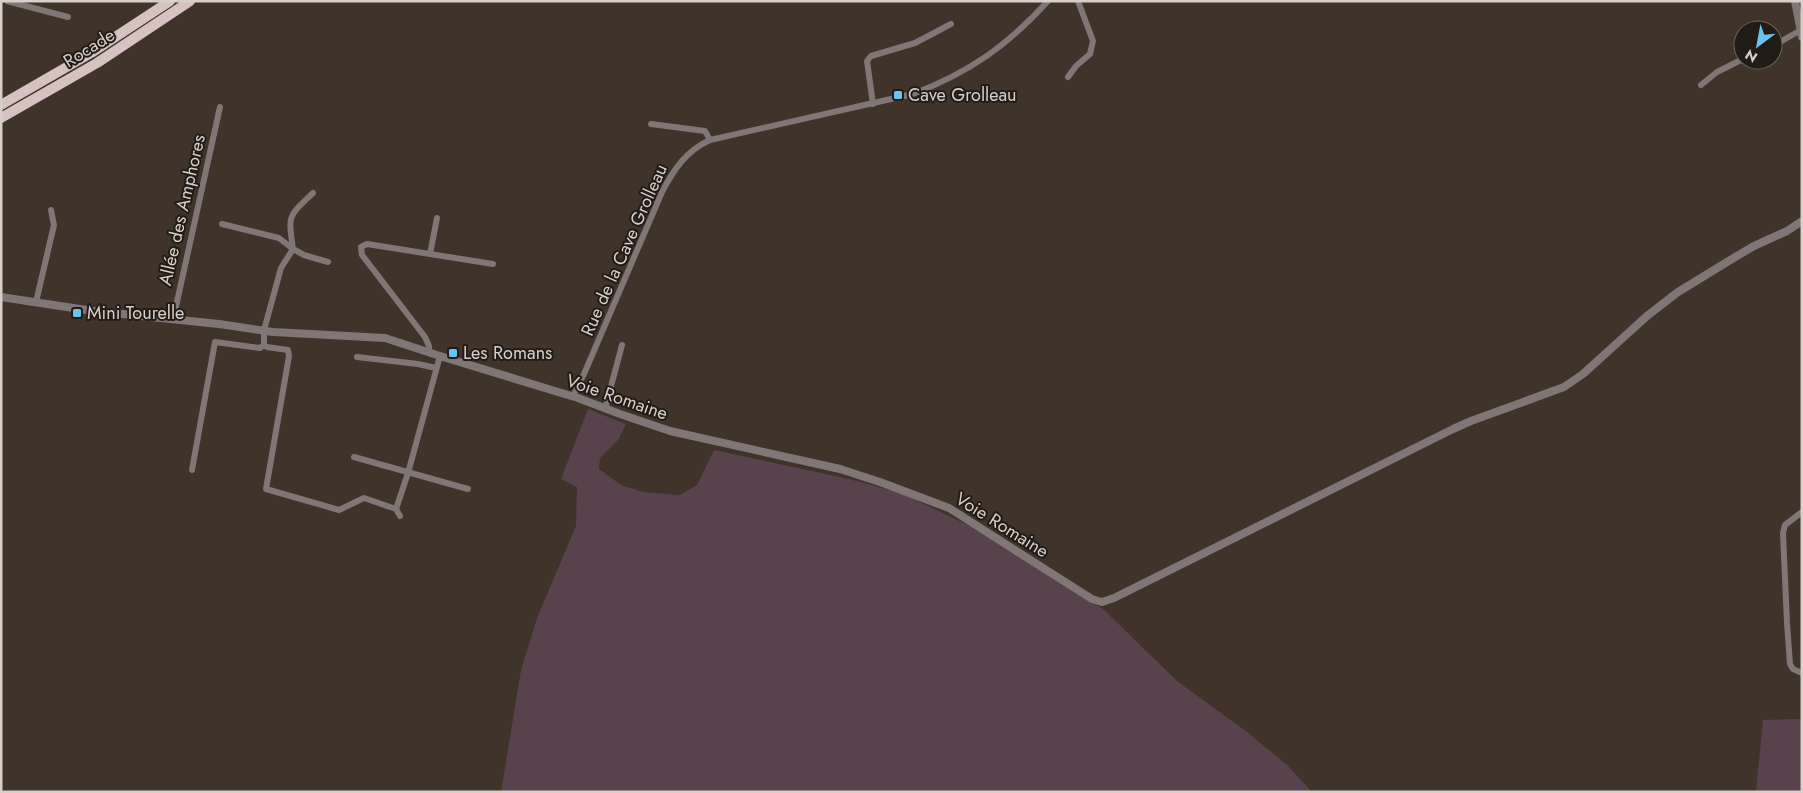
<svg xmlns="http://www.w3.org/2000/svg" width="1803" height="793" font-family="Jost,sans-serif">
  <rect width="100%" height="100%" fill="#403329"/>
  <!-- green -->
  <g fill="#58434d">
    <path d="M 588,409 L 626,424 L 618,440 L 600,458 L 599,469 L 621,485 L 643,492 L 680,495 L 697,485 L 714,450 L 849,479 L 901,493 L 970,526 L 1103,609 L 1177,681 L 1247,732 L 1287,765 L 1312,792 L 501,792 L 521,670 L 537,618 L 576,526 L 577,487 L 561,479 Z"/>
    <path d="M 1802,719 L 1802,792 L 1756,792 L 1763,720 Z"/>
  </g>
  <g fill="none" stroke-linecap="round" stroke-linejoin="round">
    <!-- minor -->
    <g stroke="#7f7675" stroke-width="6">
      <path d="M 7,1 L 68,17"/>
      <path d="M 1773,46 L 1801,30"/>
      <path d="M 1068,77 L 1076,66 L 1090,54 L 1093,41 L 1078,1"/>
      <path d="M 1701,85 L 1717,72 L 1743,59"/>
      <path d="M 873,104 L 867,61 L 871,56 L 915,43 L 951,24"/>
      <path d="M 651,124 L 705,131 L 710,140"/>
      <path d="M 313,193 C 288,217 288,214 293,249 L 304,255 L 328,262"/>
      <path d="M 430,254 L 437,218"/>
      <path d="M 36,302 L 54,225 L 51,210"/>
      <path d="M 173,320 L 220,107"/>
      <path d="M 264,345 L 267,347 L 288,350 L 289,356 L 266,489 L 339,510 L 364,498 L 396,509 L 400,516"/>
      <path d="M 429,353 L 429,346 L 425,337 L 362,255 L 361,247 L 367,244 L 493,264"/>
      <path d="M 357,357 L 418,364 L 436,368"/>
      <path d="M 573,396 L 584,374 L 662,192 C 674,169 686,151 710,140 L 913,94 C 970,72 1007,46 1048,1"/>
      <path d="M 605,409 L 622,345"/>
      <path d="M 354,457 L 468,489"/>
      <path d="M 192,470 L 215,342 L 260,348 L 264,345 L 264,330 L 281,268 L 293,249 L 279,238 L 222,224"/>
      <path d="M 396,509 L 408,473 L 440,356"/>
      <path d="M 1802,512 L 1785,525 L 1783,533 L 1787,623 L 1790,664 L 1793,669 L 1802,673"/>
    </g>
    <!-- tertiary -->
    <g stroke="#7f7675" stroke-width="8">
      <path d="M 1795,1 L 1802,37"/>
      <path d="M 1,297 L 93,311 L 219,324 L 273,332 L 385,338 L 440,356 L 578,398 L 620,414 L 670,431 L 840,469 L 880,482 L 949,508 L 1092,599 L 1102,602 L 1114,598 L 1453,429 L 1471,421 L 1564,387 L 1583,374 L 1647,316 L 1678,292 L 1732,259 L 1754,246 L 1787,231 L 1802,221"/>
    </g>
    <!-- trunk -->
    <g stroke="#d6c2c0" stroke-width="10">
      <path d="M 1,105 L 91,53 L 170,1"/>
      <path d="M 1,118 L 97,63 L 190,1"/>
    </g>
  </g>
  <!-- markers -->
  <g fill="#67c4f0" stroke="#221c17" stroke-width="2">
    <rect x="893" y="90" width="10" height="10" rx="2.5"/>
    <rect x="72" y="308" width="10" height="10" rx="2.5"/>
    <rect x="448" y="348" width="10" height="10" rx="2.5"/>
  </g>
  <g text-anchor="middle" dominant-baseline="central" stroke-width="4" stroke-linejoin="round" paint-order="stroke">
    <!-- street labels -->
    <g font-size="18" fill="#d8cfc9" stroke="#221c17">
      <text transform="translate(89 48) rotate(-32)">Rocade</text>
      <text transform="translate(182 210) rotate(-77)">Allée des Amphores</text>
      <text transform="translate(624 250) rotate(-66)">Rue de la Cave Grolleau</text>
      <text transform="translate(617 397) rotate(19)">Voie Romaine</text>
      <text transform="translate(1002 525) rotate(32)">Voie Romaine</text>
    </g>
    <!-- poi labels -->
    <g font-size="18" fill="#d8cfc9" stroke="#221c17" text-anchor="start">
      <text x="908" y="95">Cave Grolleau</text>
      <text x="87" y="313">Mini Tourelle</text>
      <text x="463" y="353">Les Romans</text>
    </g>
  </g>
  <!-- border -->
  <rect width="1803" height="793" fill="none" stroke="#d8cfc9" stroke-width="5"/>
  <!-- north arrow -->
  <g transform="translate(1758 45) rotate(212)"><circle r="24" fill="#221c17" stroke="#6b645e"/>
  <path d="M0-4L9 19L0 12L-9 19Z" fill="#67c4f0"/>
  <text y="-8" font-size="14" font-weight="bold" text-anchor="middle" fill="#d8cfc9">N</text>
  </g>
</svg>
